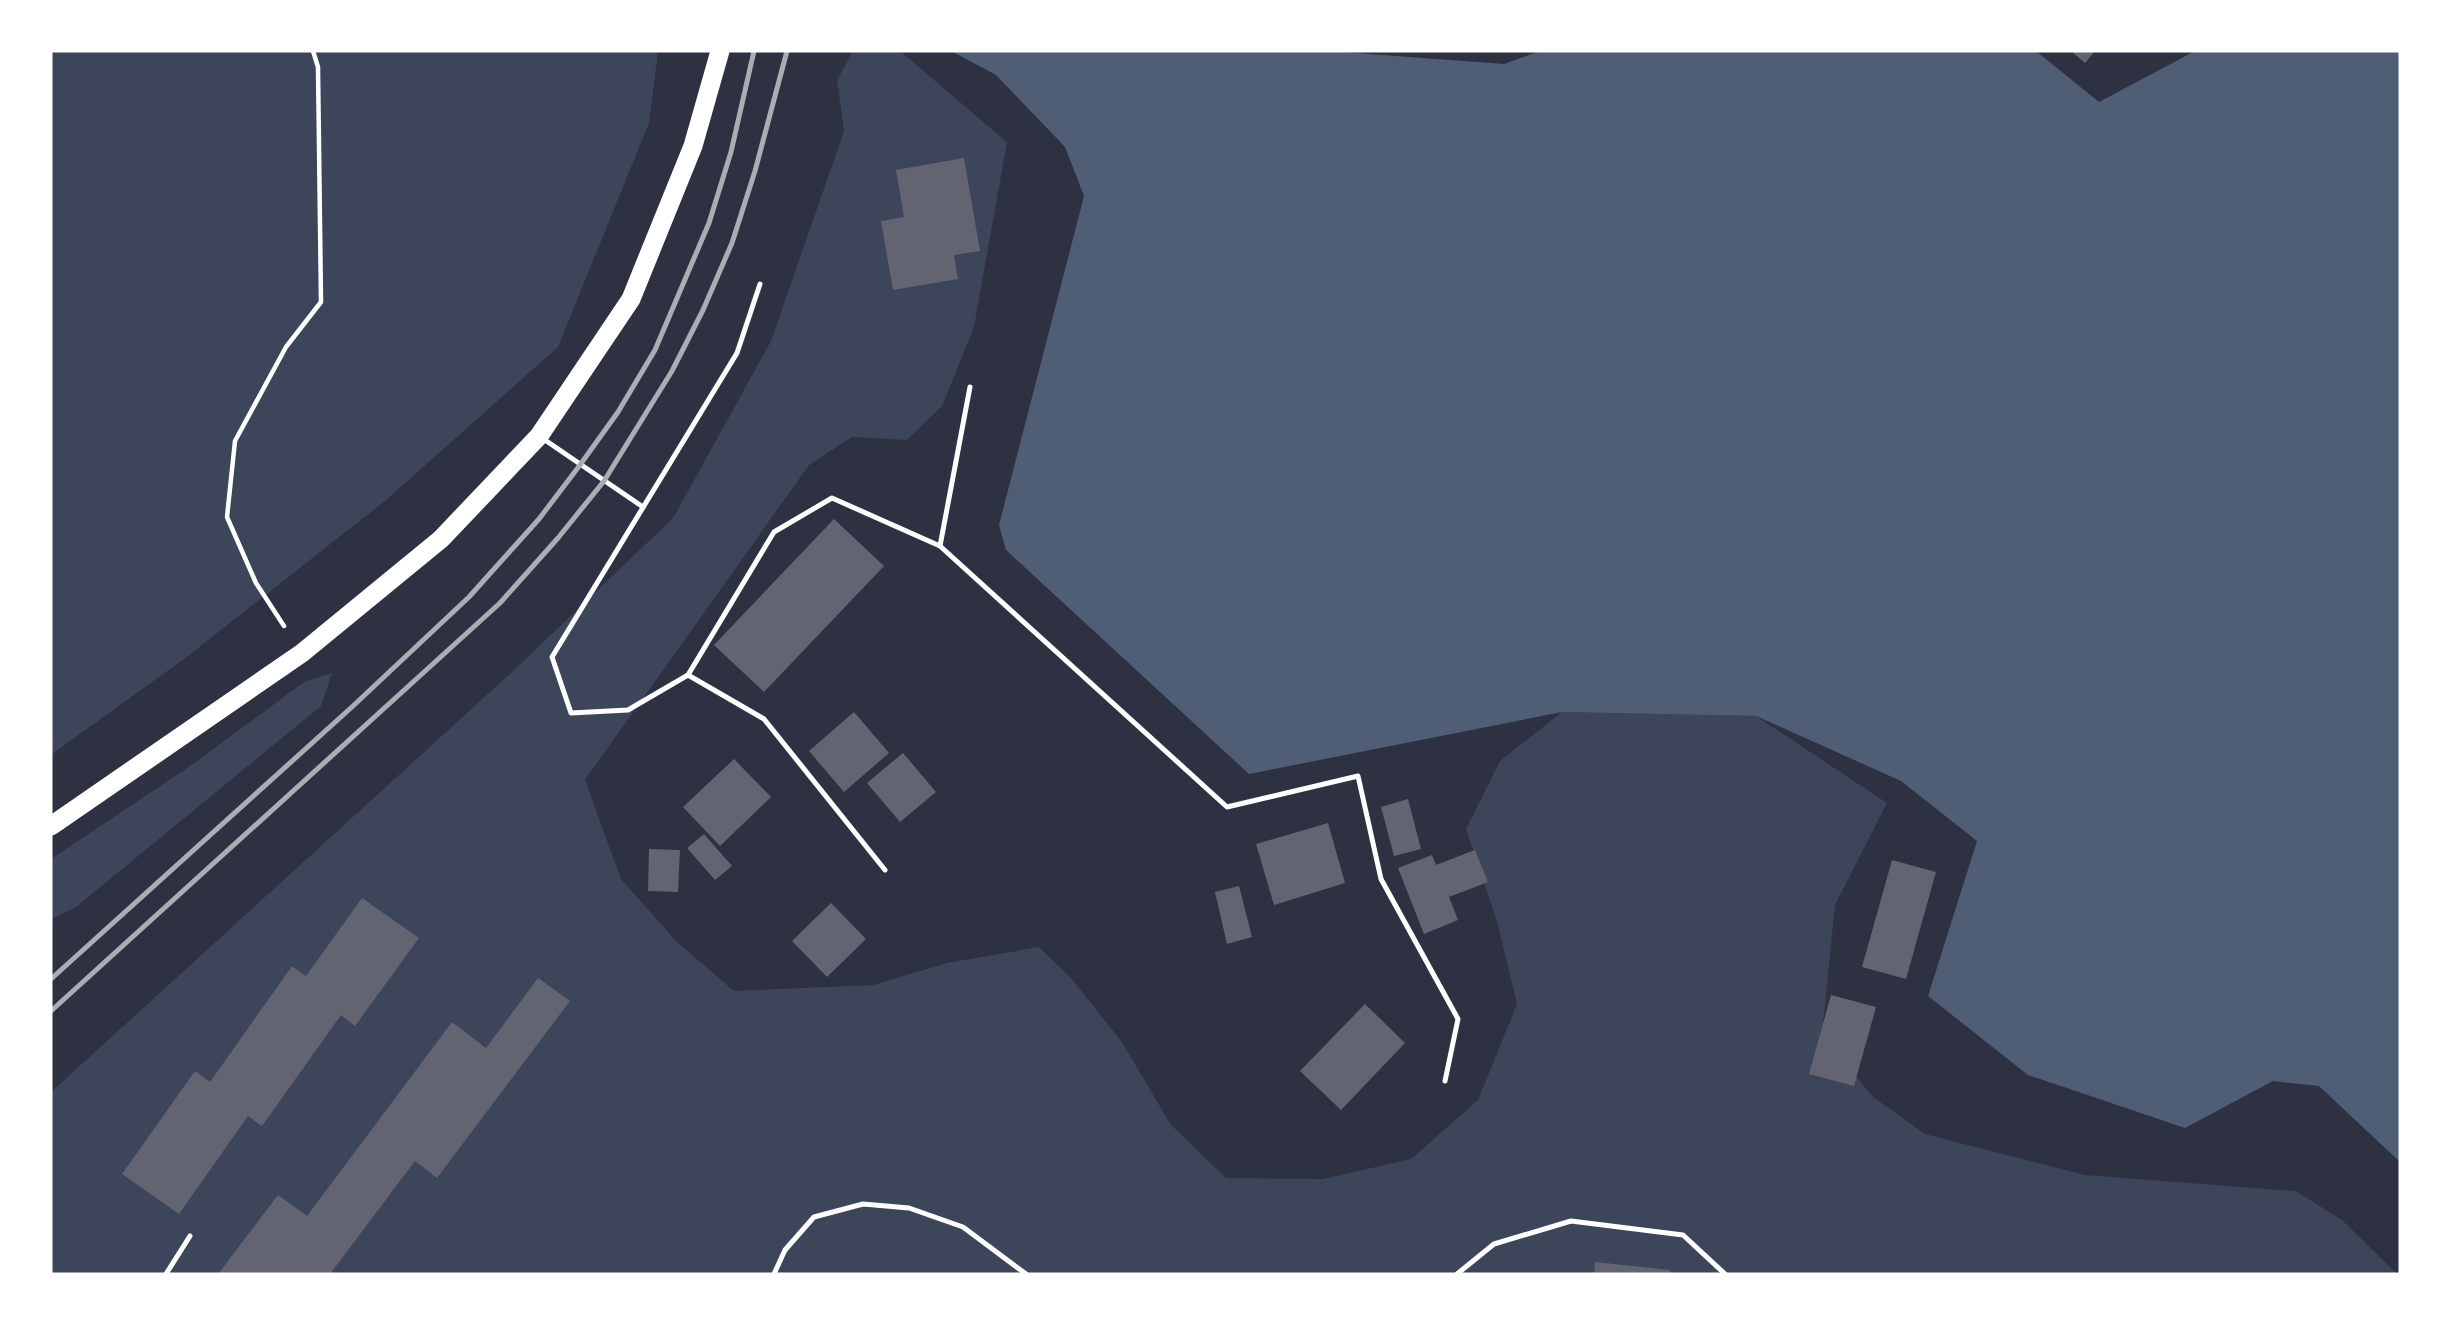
<svg xmlns="http://www.w3.org/2000/svg" width="2451" height="1325" font-family="Jost,sans-serif">
  <rect width="100%" height="100%" fill="#2d3142"/>
  <!-- green -->
  <g fill="#3c4559">
    <path d="M 51,51 L 658,51 L 649,123 L 558,347 L 385,501 L 188,656 L 51,755 Z"/>
    <path d="M 853,51 L 900,51 L 1007,142 L 974,327 L 942,406 L 907,440 L 852,437 L 809,465 L 585,780 L 621,879 L 677,942 L 734,991 L 873,985 L 947,963 L 1039,947 L 1071,978 L 1122,1042 L 1171,1125 L 1226,1178 L 1323,1179 L 1411,1159 L 1478,1100 L 1517,1004 L 1497,921 L 1466,829 L 1500,761 L 1562,712 L 1756,716 L 1887,803 L 1835,905 L 1822,1034 L 1873,1097 L 1925,1134 L 2085,1175 L 2296,1191 L 2342,1220 L 2397,1274 L 51,1274 L 51,1092 L 512,672 L 673,518 L 771,341 L 844,131 L 837,80 Z"/>
    <path d="M 332,673 L 321,706 L 76,907 L 51,919 L 51,859 L 193,764 L 304,682 Z"/>
  </g>
  <!-- water -->
  <path fill="#4f5d75" d="M 951,51 L 1329,51 L 1504,64 L 1540,51 L 2036,51 L 2099,102 L 2195,51 L 2400,51 L 2400,1162 L 2319,1086 L 2273,1081 L 2185,1128 L 2028,1075 L 1928,996 L 1977,841 L 1901,781 L 1756,716 L 1562,712 L 1249,774 L 1006,550 L 999,525 L 1084,196 L 1065,147 L 996,75 Z"/>
  <!-- building -->
  <g fill="#626471">
    <path d="M 2071,51 L 2095,51 L 2085,63 Z"/>
    <path d="M 964,158 L 980,251 L 954,255 L 958,279 L 893,290 L 881,221 L 904,217 L 896,170 Z"/>
    <path d="M 834,519 L 884,566 L 764,692 L 714,645 Z"/>
    <path d="M 854,712 L 889,753 L 844,792 L 809,751 Z"/>
    <path d="M 903,753 L 936,792 L 900,822 L 867,783 Z"/>
    <path d="M 734,759 L 771,797 L 720,846 L 683,807 Z"/>
    <path d="M 1408,799 L 1421,849 L 1394,856 L 1381,807 Z"/>
    <path d="M 1328,823 L 1345,883 L 1274,905 L 1256,844 Z"/>
    <path d="M 704,834 L 732,866 L 715,880 L 687,848 Z"/>
    <path d="M 649,849 L 680,850 L 678,892 L 648,891 Z"/>
    <path d="M 1475,850 L 1488,882 L 1449,897 L 1458,920 L 1424,934 L 1398,868 L 1432,855 L 1436,865 Z"/>
    <path d="M 1892,860 L 1936,872 L 1906,979 L 1862,967 Z"/>
    <path d="M 1239,886 L 1252,937 L 1227,944 L 1215,892 Z"/>
    <path d="M 362,898 L 419,938 L 355,1026 L 341,1015 L 262,1126 L 248,1116 L 179,1214 L 122,1174 L 195,1071 L 210,1082 L 292,966 L 306,976 Z"/>
    <path d="M 831,903 L 866,939 L 827,977 L 792,941 Z"/>
    <path d="M 538,978 L 570,1001 L 437,1178 L 415,1161 L 330,1274 L 218,1274 L 278,1195 L 307,1216 L 452,1022 L 486,1048 Z"/>
    <path d="M 1831,995 L 1876,1007 L 1854,1086 L 1809,1074 Z"/>
    <path d="M 1365,1004 L 1405,1043 L 1341,1110 L 1300,1071 Z"/>
    <path d="M 1595,1262 L 1670,1270 L 1670,1274 L 1594,1274 Z"/>
  </g>
  <g fill="none" stroke-linecap="round" stroke-linejoin="round">
    <!-- path -->
    <path stroke="#fff" stroke-width="4.5" d="M 284,626 L 256,583 L 227,517 L 235,441 L 286,347 L 321,302 L 318,67 L 313,51"/>
    <!-- service -->
    <g stroke="#fff" stroke-width="5">
      <path d="M 760,284 L 737,353 L 552,657 L 571,713 L 628,710 L 688,675 L 774,532 L 832,498 L 940,546 L 1227,807 L 1358,776 L 1381,879 L 1458,1019 L 1445,1081"/>
      <path d="M 542,438 L 643,507"/>
      <path d="M 940,546 L 970,387"/>
      <path d="M 688,675 L 764,719 L 885,870"/>
      <path d="M 166,1274 L 190,1236"/>
      <path d="M 774,1274 L 785,1250 L 814,1217 L 863,1204 L 909,1208 L 963,1227 L 1026,1274"/>
      <path d="M 1457,1274 L 1494,1244 L 1571,1221 L 1683,1235 L 1725,1274"/>
    </g>
    <!-- trunk -->
    <path stroke="#fff" stroke-width="19" d="M 51,826 L 302,653 L 441,539 L 539,436 L 631,299 L 693,146 L 720,51"/>
    <!-- rail -->
    <g stroke="#abadb3" stroke-width="5">
      <path d="M 51,979 L 353,706 L 469,597 L 539,519 L 580,465 L 618,412 L 655,350 L 709,223 L 731,152 L 754,51"/>
      <path d="M 51,1011 L 500,603 L 558,538 L 604,481 L 672,371 L 703,310 L 732,243 L 755,171 L 787,51"/>
    </g>
  </g>
  <!-- border -->
  <rect width="2451" height="1325" fill="none" stroke="#ffffff" stroke-width="105"/>
</svg>
